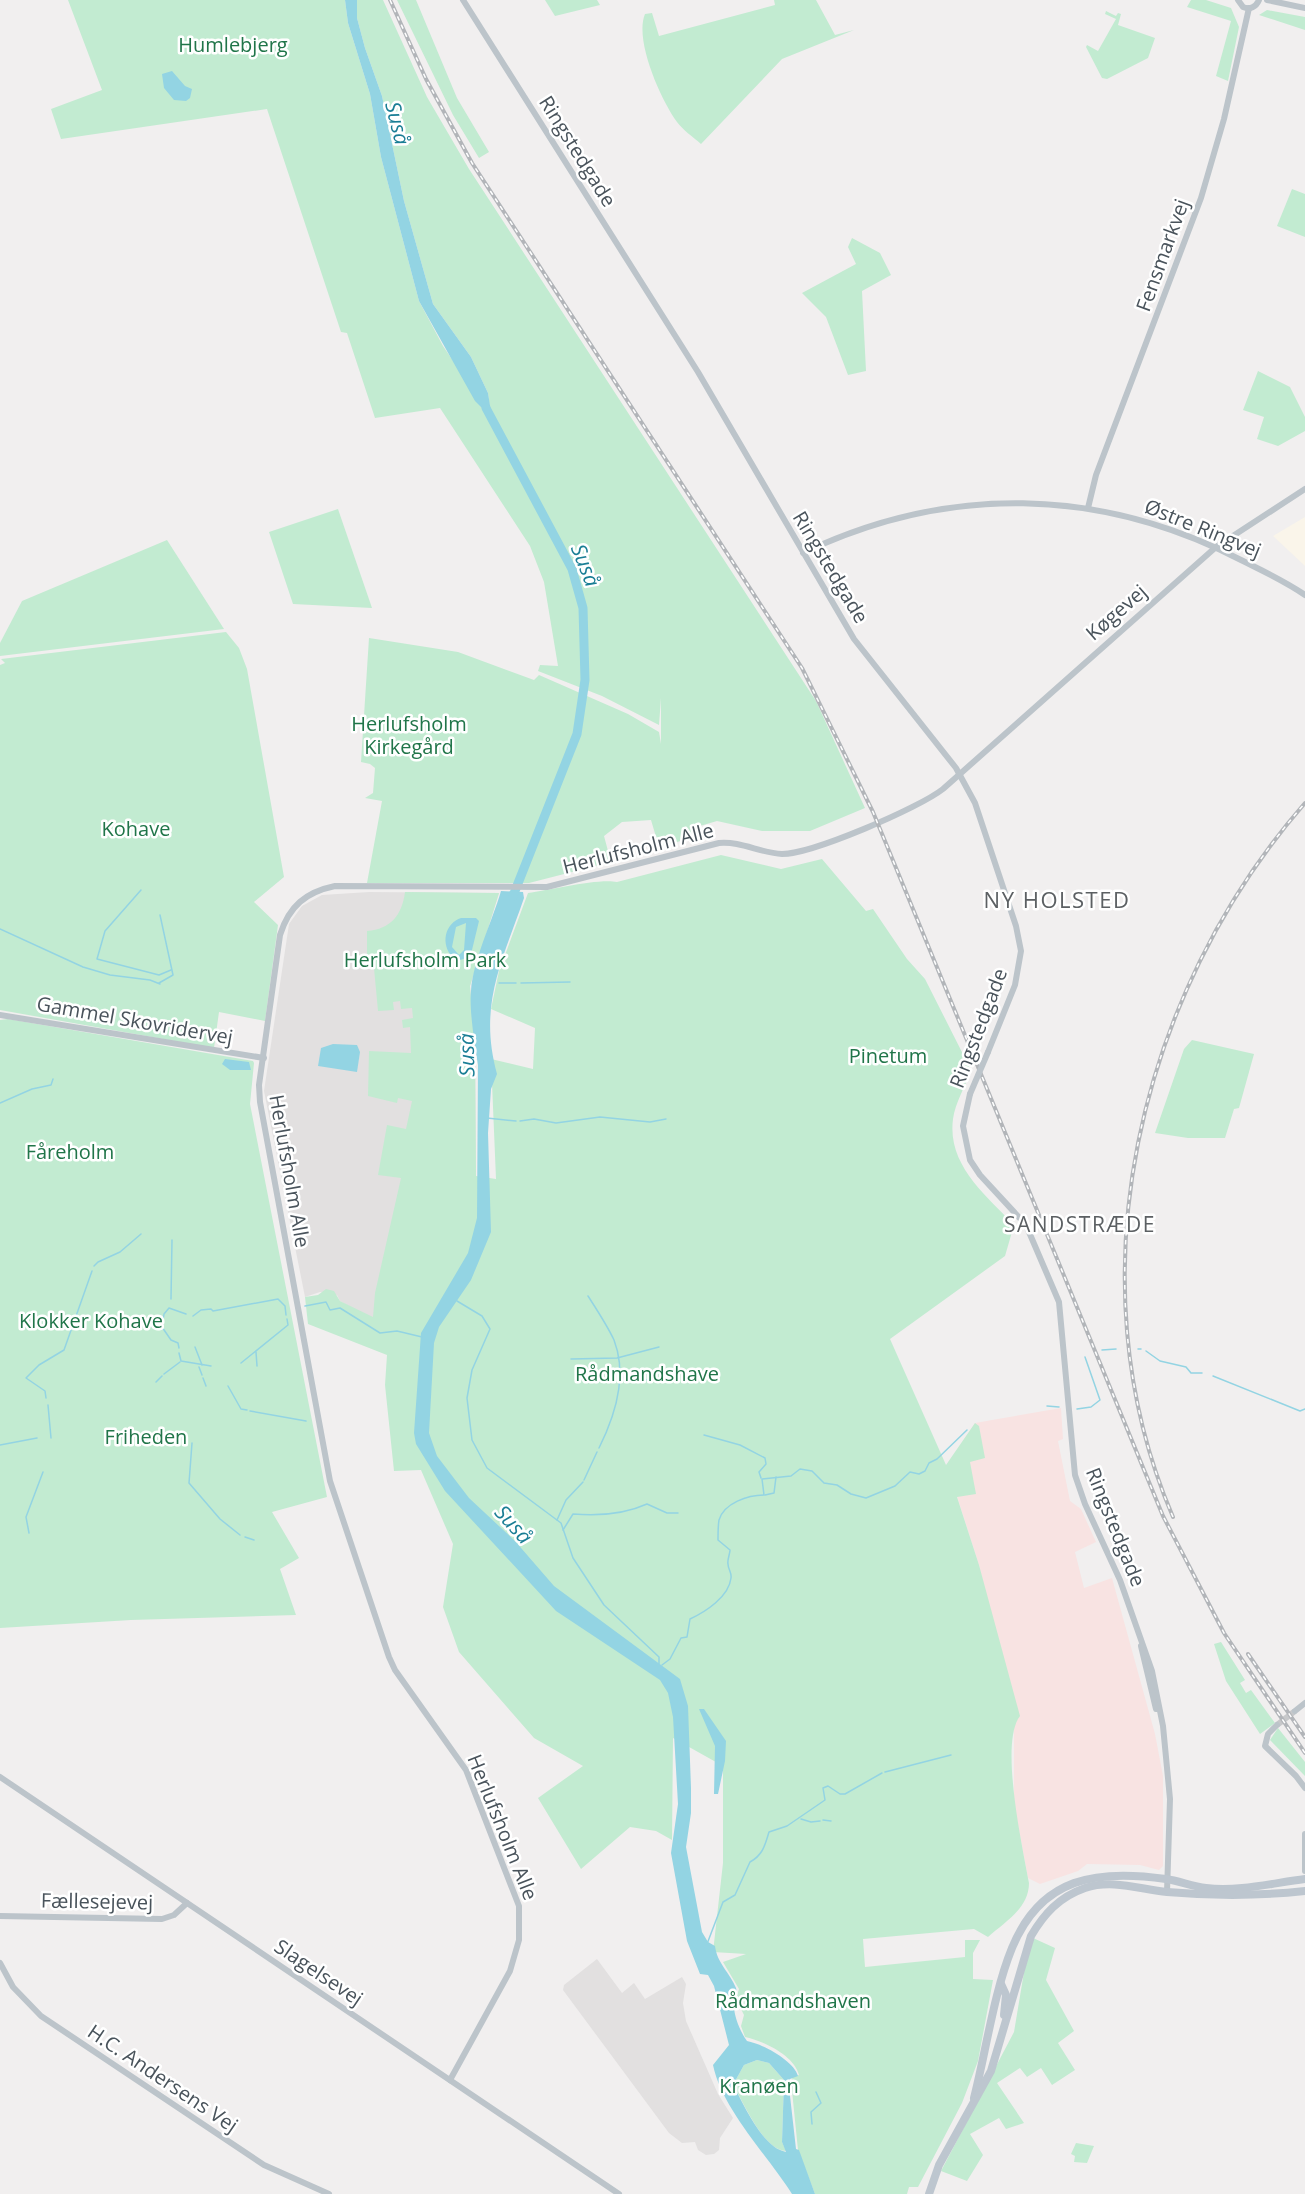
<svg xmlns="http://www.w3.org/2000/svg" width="1305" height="2194" font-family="'Open Sans',sans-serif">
  <rect width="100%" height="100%" fill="#f1efef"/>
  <!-- commercial -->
  <path fill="#faf5ea" d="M 1305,517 L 1305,566 L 1273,536 Z"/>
  <!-- education -->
  <g fill="#e2e0e0">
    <path d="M 369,892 L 499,893 L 470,986 L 475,1044 L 476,1176 L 384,1325 L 340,1301 L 337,1295 L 320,1292 L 305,1297 L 264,1091 L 289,924 L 302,906 L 322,895 Z"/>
    <path d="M 597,1959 L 622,1993 L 634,1983 L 645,1999 L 682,1977 L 686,1984 L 683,2003 L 686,2021 L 718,2094 L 733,2118 L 720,2138 L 719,2150 L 714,2154 L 706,2155 L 698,2150 L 695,2142 L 682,2143 L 669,2133 L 563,1990 L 564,1985 Z"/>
  </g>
  <!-- medical -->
  <path fill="#f8e3e2" d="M 1061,1408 L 1063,1439 L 1058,1441 L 1070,1501 L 1081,1509 L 1096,1542 L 1075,1552 L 1084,1588 L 1112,1578 L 1155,1734 L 1163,1776 L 1163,1866 L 1159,1870 L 1140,1865 L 1087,1864 L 1078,1871 L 1040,1884 L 1028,1878 L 1014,1804 L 1014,1724 L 979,1565 L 947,1465 L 975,1423 Z"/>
  <!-- green -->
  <g fill="#c2ebd1">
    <path d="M 68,0 L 345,0 L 348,23 L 370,94 L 381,157 L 419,301 L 443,346 L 491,417 L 488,393 L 471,357 L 433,304 L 404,201 L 382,96 L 365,48 L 357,18 L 357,0 L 383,0 L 427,97 L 469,169 L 816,701 L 865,808 L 810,831 L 762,831 L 717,821 L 693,828 L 695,837 L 659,847 L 651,820 L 622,822 L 604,836 L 611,862 L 529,883 L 367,883 L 382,801 L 365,798 L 373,793 L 375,768 L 370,764 L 361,762 L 369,638 L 458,652 L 534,680 L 539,675 L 628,714 L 659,732 L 661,744 L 661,698 L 659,725 L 602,696 L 538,671 L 540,665 L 558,666 L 544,582 L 530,546 L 440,408 L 375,418 L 347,333 L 341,332 L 267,109 L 61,139 L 51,109 L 102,90 Z"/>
    <path d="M 397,0 L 416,0 L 457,98 L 489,152 L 479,158 L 453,115 Z"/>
    <path d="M 545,0 L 597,0 L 600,5 L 555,16 Z"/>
    <path d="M 774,0 L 816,0 L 835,35 L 854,30 L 782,59 L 701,144 C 693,137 683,130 677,122 C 661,100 634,40 645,14 L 652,13 L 659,36 L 775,5 Z"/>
    <path d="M 1191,0 L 1206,0 L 1231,8 L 1239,27 L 1228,81 L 1216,76 L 1231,21 L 1187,7 Z"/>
    <path d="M 1267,10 L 1305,17 L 1305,30 L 1259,15 Z"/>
    <path d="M 1106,11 L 1116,16 L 1118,13 L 1121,14 L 1118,25 L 1155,38 L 1148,58 L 1107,79 L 1102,78 L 1086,47 L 1087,45 L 1098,51 L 1116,19 L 1105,14 Z"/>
    <path d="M 1292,189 L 1305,194 L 1305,237 L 1277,226 Z"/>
    <path d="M 852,238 L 880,253 L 891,275 L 862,291 L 866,371 L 848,375 L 826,317 L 802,293 L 856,264 L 848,247 Z"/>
    <path d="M 1258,371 L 1290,387 L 1305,417 L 1305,431 L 1278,446 L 1257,439 L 1264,417 L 1243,410 Z"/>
    <path d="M 338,509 L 372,608 L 293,604 L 269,532 Z"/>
    <path d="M 167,540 L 224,629 L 0,656 L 0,643 L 22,601 Z"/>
    <path d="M 226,632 L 239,648 L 247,669 L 284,877 L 254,902 L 278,925 L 265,1021 L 219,1012 L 214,1048 L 0,1010 L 0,665 L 5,663 L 1,659 Z"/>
    <path d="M 721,855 L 781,869 L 822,859 L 866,911 L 873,909 L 907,959 L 925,979 L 971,1070 C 966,1085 955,1103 953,1119 C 947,1165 986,1195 1014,1225 L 1005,1256 L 890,1339 L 946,1465 L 975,1423 L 979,1426 L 985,1458 L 970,1462 L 976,1494 L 957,1497 L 979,1565 L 1020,1716 C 999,1743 1023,1849 1029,1883 C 1029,1908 1005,1922 988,1937 L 974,1929 L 863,1939 L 865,1967 L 965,1957 L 965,1940 L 980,1940 L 973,1953 L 973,1979 L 993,1980 L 978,2061 L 962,2103 L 918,2187 L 909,2187 L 907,2194 L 815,2194 L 798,2150 L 791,2081 L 793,2077 L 799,2075 C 794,2055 763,2041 745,2037 L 741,2026 L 744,2015 L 736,1999 L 739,1989 L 723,1962 L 746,1954 L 713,1952 L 723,1863 L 723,1766 L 673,1738 L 672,1840 L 656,1831 L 630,1827 L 581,1869 L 538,1798 L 583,1766 L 534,1738 L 459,1652 L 443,1607 L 453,1544 L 421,1470 L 394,1471 L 385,1385 L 387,1355 L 308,1324 L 305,1297 L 318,1295 L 326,1289 L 334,1291 L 340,1301 L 373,1317 L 375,1293 L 401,1178 L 378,1175 L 387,1125 L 406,1129 L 412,1101 L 398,1098 L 397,1103 L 368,1096 L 369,1051 L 411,1053 L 410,1027 L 403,1028 L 402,1020 L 413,1018 L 412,1008 L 401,1009 L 400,1001 L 393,1002 L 394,1010 L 378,1011 L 374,968 L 367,967 L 367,931 C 391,929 402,915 405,892 L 499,893 L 470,986 L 475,1044 L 476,1176 L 496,1179 L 491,1059 L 533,1069 L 535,1028 L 491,1009 L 499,971 L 528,893 C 550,890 599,878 617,882 Z"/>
    <path d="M 8,1019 L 253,1061 L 254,1063 L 250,1104 L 327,1497 L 272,1512 L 299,1558 L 280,1569 L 296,1615 L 131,1620 L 0,1628 L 0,1020 Z"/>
    <path d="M 1192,1040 L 1254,1054 L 1239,1108 L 1234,1109 L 1225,1138 L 1188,1138 L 1155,1133 L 1184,1049 Z"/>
    <path d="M 1221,1642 L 1245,1680 L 1240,1683 L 1246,1693 L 1251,1690 L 1275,1723 L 1260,1734 L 1226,1681 L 1214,1644 Z"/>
    <path d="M 1278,1728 L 1305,1762 L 1305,1776 L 1270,1740 Z"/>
    <path d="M 1033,1938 L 1055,1948 L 1046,1980 L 1074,2031 L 1058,2043 L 1075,2070 L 1052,2085 L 1041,2068 L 1027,2077 L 1020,2068 L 997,2083 L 1024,2123 L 1006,2129 L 999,2118 L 970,2134 L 983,2155 L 967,2181 L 941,2171 L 1014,2032 L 1026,1960 Z"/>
    <path d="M 757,2060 L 769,2063 L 784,2080 L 782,2142 L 786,2151 C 762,2149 745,2104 733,2085 L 744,2065 Z"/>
    <path d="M 1076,2143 L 1094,2146 L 1087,2163 L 1074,2162 L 1075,2156 L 1071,2154 Z"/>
  </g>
  <!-- water -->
  <g fill="#93d4e3" fill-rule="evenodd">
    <path d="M 345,0 L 357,0 L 357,18 L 365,48 L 382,96 L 404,201 L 433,304 L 471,357 L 488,393 L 492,418 L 475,401 L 419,301 L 381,157 L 370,94 L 348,23 Z"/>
    <path d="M 172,71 L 185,86 L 192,89 L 190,98 L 186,101 L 174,100 L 164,88 L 162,74 Z"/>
    <path d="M 501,891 L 523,892 L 524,898 C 502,962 478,1005 497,1074 L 491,1089 L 488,1133 L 491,1232 L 471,1280 L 439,1327 L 434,1343 L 429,1433 L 437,1456 L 469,1498 L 515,1541 L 554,1586 L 680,1679 L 688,1706 L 691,1788 L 691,1813 L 686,1847 L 702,1932 L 708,1942 L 715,1946 C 717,1963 730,1973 736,1988 C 738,1995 733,1999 734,2006 C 734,2017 741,2033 747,2041 C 763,2044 794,2061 798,2076 L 790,2079 L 789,2087 L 796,2149 L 799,2150 L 815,2194 L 792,2194 C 768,2156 722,2109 713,2065 L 729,2045 L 714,1986 L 708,1975 L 700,1974 L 687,1941 L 671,1853 L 678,1804 L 673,1717 L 668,1693 L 660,1680 L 556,1611 L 445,1491 L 416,1444 L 414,1433 L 421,1333 L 468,1253 L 477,1218 L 478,1065 C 475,1046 469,1010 471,991 C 473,960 492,922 501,891 ZM 757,2060 L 769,2063 L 784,2080 L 782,2142 L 786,2152 C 762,2148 744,2104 733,2085 L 744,2065 Z"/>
    <path d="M 461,918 L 476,918 L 479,921 L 472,950 L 467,958 L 460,960 L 450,954 C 441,941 446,923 461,918 ZM 466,923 L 464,950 L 459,955 L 452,947 L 456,927 Z"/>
    <path d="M 333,1044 L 357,1045 L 360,1052 L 357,1072 L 318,1066 L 321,1048 Z"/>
    <path d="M 225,1059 L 249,1062 L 251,1070 L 230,1070 L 222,1064 Z"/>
    <path d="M 699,1709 L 704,1709 L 726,1741 L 725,1761 L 718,1794 L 714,1794 L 715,1746 Z"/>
  </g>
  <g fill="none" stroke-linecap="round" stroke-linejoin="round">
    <!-- stream -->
    <g stroke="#93d4e3" stroke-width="1.5">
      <path d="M 141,890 L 105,931 L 97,959 L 159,975 L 171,970"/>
      <path d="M 0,929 L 83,967 L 110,975 L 150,980 L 160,984"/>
      <path d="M 159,983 L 173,975 L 160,915"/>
      <path d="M 499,983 L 516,983"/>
      <path d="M 521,983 L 570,982"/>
      <path d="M 0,1103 L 32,1089 L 51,1085 L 53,1079"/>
      <path d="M 487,1118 L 516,1121"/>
      <path d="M 520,1121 L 534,1119 L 556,1123 L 600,1117 L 650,1122 L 666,1119"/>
      <path d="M 94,1266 L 98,1262 L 120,1252 L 141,1234"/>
      <path d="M 588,1296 C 597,1310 607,1325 614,1340 C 628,1376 615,1416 599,1448"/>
      <path d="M 171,1299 L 172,1240"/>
      <path d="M 457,1301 L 482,1316 L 490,1329 L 472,1370 L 467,1398 L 472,1440 L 487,1468 L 561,1523 L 573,1558 L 604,1605 L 659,1657 L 659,1664"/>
      <path d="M 305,1306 L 326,1302 L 330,1310 L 340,1308 L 380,1333 L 397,1331 L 422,1337"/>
      <path d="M 193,1316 L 201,1310 L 211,1309 L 213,1311 L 278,1299 L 285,1306 L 286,1315"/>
      <path d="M 195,1347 L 202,1365"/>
      <path d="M 179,1348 L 178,1343 L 171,1340 L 162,1327 L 164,1314 L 169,1308 L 186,1314"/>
      <path d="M 1138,1349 L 1141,1349"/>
      <path d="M 1102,1350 L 1116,1349"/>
      <path d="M 1146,1351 L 1160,1361 L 1186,1367 L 1191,1373 L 1202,1373"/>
      <path d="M 256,1352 L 257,1366"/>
      <path d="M 179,1353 L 181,1361 L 211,1366"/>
      <path d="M 571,1359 L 617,1358 L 659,1347"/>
      <path d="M 241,1363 L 288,1325 L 287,1319"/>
      <path d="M 199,1367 L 202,1375"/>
      <path d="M 164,1374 L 180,1362"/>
      <path d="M 1213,1376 L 1300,1411 L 1305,1409"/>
      <path d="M 619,1377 L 660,1381 L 674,1372"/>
      <path d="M 203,1378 L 206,1386"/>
      <path d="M 156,1382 L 162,1376"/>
      <path d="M 228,1386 L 241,1409 L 247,1410"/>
      <path d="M 46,1398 L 45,1391 L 26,1378 L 39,1365 L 64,1350 L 92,1271"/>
      <path d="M 48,1405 L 51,1438"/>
      <path d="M 1047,1406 L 1059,1407"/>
      <path d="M 1077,1409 L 1091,1407 L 1100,1400 L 1085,1357"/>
      <path d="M 250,1411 L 306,1421"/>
      <path d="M 704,1435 L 740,1445 L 765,1458 L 766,1464 L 759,1472 L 761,1478"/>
      <path d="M 192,1443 L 189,1483 L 220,1519 L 240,1535"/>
      <path d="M 0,1445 L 37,1438"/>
      <path d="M 584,1480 L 597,1452"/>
      <path d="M 765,1495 L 774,1493 L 776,1477"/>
      <path d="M 557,1520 L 566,1500 L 583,1482"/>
      <path d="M 563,1530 L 573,1514 C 597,1516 625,1514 647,1504 L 667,1513 L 678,1513"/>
      <path d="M 29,1533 L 26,1517 L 43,1472"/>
      <path d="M 245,1537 L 254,1540"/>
      <path d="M 662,1665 L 670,1659 L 681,1638 L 687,1637 L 690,1619 C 705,1612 729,1597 731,1578 C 732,1573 728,1569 728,1564 C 727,1560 730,1554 730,1550 L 718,1540 C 718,1534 718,1526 719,1520 C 724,1503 748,1495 764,1495 L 762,1479 L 791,1476 L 800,1469 L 812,1471 L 824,1483 L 837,1485 L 851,1494 L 866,1498 L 895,1486 L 910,1472 L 919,1474 L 925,1471 L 929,1463 L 937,1459 L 967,1430"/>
      <path d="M 885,1772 L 951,1755"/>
      <path d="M 801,1819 L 811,1822 L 820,1821"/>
      <path d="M 823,1820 L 831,1821"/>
      <path d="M 707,1944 L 723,1902 L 735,1895 L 750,1862 C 763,1855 765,1845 769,1832 L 787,1826 L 825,1800 L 823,1788 L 828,1786 L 840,1794 L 845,1794 L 882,1773"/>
      <path d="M 812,2124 L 811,2112 L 821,2103 L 816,2092"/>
    </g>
    <!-- river -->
    <path stroke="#93d4e3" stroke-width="9" d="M 486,408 L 572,569 L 583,608 L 585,680 L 577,734 L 513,896"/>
    <!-- tertiary-tunnel -->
    <path stroke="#c7c8ca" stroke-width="6" stroke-dasharray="6 3" stroke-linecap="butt" d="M 1277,1725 L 1295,1711"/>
    <!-- tertiary -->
    <g stroke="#bcc4ca" stroke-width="6">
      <path d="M 463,0 L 698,372 L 854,639 L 956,768 L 975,803 L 1016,926 L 1021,951 L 1015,985 L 988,1052"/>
      <path d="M 1238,0 L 1243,7 C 1250,10 1256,7 1259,0"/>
      <path d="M 1267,0 L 1305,8"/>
      <path d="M 1088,508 L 1096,475 L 1201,198 L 1224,119 L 1249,8"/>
      <path d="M 803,553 C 948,484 1099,487 1241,560 C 1263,571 1285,581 1305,595"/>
      <path d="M 0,1015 L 264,1058"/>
      <path d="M 970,1094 L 963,1126 L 970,1160 L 980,1175 L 1026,1225 L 1059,1302 L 1075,1475 L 1085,1504 L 1120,1580 L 1152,1671 L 1163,1726 L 1170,1799 L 1167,1892"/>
      <path d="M 1141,1646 L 1156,1709"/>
      <path d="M 1295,1711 L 1305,1703"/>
      <path d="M 1277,1725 L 1268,1734 L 1265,1746 L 1296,1776 L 1305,1788"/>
      <path d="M 0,1777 L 619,2194"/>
      <path d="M 1305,1834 L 1305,1871"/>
      <path d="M 0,1916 L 162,1919 L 174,1915 L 187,1903"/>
      <path d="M 0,1963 L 13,1987 L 41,2016 L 264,2165 L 329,2194"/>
      <path d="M 450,2080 L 510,1971 L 519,1940 L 519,1906 L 466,1770 L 395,1670 L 389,1657 L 330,1481 L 260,1102 L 259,1085 L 280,935 C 289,906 306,892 335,886 L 547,887 L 719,843 C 741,841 760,853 782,854 C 812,854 919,808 943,789 L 1216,547 L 1305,489"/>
    </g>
    <!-- secondary -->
    <g stroke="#bdc6cf" stroke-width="8">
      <path d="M 1001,1984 L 1006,1995 L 1004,2015"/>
      <path d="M 974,2098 C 986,2051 994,1992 1012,1948 C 1041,1877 1097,1869 1166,1879 C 1179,1881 1192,1886 1206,1888 C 1238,1892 1273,1883 1305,1879"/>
      <path d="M 929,2194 L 939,2165 L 991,2071 L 1031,1936 C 1044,1914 1059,1897 1085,1888 C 1112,1879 1139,1889 1167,1892 C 1213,1896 1259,1896 1305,1891"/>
    </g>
    <!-- rail casing -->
    <g stroke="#b2b5b9" stroke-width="4">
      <g id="rail">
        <path d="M 390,0 L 426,79 L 472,163 L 802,668 L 873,812 L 1163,1516 L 1224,1633 L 1305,1753"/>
        <path d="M 1173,1517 C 1071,1280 1138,994 1305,803"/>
        <path d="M 1248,1654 L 1305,1737"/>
      </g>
    </g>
    <!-- rail -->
    <use href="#rail" stroke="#fff" stroke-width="1.5" stroke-dasharray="4.5" stroke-linecap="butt"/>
    <!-- tertiary-bridge -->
    <path stroke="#bcc4ca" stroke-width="6" d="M 970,1094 L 988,1052"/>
  </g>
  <g text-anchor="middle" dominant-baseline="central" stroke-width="5" stroke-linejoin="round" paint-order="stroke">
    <!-- park labels -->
    <g font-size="20" fill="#207549" stroke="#fff">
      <text x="233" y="44">Humlebjerg</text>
      <text x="409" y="723">Herlufsholm<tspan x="409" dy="23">Kirkegård</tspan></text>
      <text x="136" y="828">Kohave</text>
      <text x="425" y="959">Herlufsholm Park</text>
      <text x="888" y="1055">Pinetum</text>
      <text x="70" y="1151">Fåreholm</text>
      <text x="91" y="1320">Klokker Kohave</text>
      <text x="647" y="1373">Rådmandshave</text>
      <text x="146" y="1436">Friheden</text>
      <text x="793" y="2000">Rådmandshaven</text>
      <text x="759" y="2085">Kranøen</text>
    </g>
    <!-- street labels -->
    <g font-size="20" fill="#49535b" stroke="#fff">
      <text transform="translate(578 151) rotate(58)">Ringstedgade</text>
      <text transform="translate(1162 255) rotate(-70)">Fensmarkvej</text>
      <text transform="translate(1203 528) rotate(22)">Østre Ringvej</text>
      <text transform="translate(831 567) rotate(59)">Ringstedgade</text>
      <text transform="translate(1116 612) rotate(-41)">Køgevej</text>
      <text transform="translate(638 848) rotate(-14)">Herlufsholm Alle</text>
      <text transform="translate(135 1020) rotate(10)">Gammel Skovridervej</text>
      <text transform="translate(978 1028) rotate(-69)">Ringstedgade</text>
      <text transform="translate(290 1171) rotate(80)">Herlufsholm Alle</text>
      <text transform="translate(1116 1527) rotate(68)">Ringstedgade</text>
      <text transform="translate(503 1827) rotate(68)">Herlufsholm Alle</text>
      <text transform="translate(97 1901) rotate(1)">Fællesejevej</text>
      <text transform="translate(319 1972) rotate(34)">Slagelsevej</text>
      <text transform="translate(163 2078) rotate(34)">H.C. Andersens Vej</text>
    </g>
    <!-- water labels -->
    <g font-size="21" font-style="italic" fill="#1a7e95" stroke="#fff">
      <text transform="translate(398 123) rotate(76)">Suså</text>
      <text transform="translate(586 565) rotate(68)">Suså</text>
      <text transform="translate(466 1055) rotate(-91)">Suså</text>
      <text transform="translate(514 1524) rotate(48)">Suså</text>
    </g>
    <!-- neighbourhood labels -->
    <g font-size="21" letter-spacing="1.5" fill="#5c6063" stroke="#fff">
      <text x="1080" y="1224">SANDSTRÆDE</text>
    </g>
    <!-- quarter labels -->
    <g font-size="22" letter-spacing="1.5" fill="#5c6063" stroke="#fff">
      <text x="1057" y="899">NY HOLSTED</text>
    </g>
  </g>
</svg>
